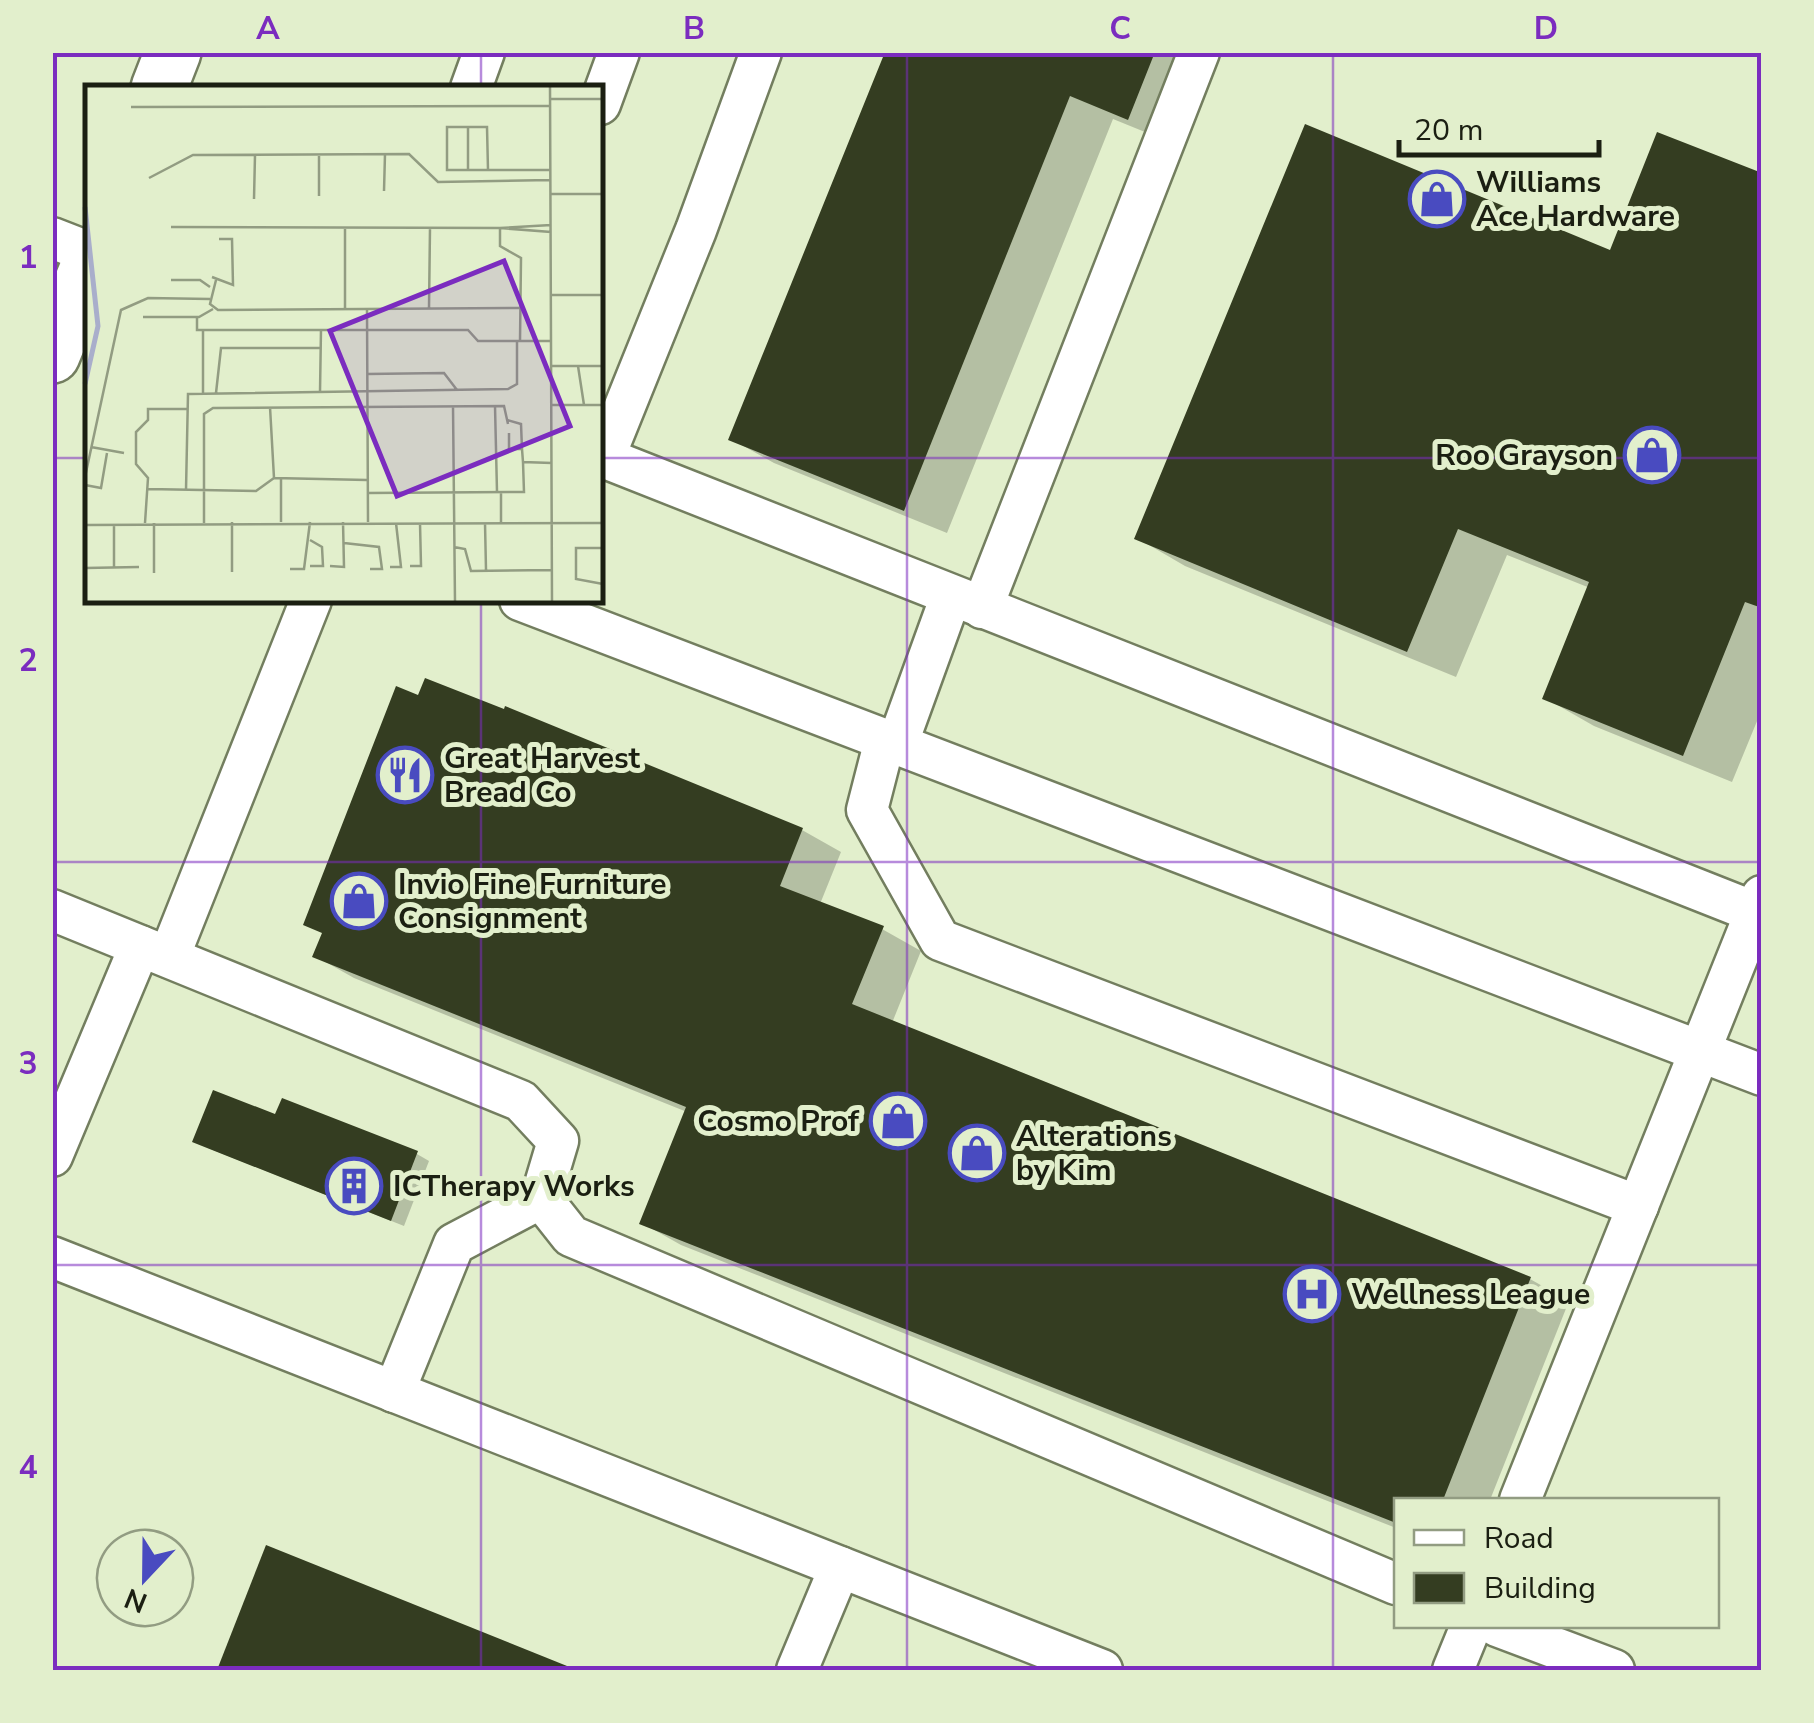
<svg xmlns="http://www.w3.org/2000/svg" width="1814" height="1723" font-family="'Nunito Sans',sans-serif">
  <rect width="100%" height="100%" fill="#e2efcc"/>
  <!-- shadow -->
  <g fill="#0003">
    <path d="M 887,52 L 1208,52 L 1172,143 L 1113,119 L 947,533 L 774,463 L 731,439 Z"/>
    <path d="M 1762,176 L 1762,709 L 1732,782 L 1594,726 L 1545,698 L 1590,588 L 1507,555 L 1456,677 L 1185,566 L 1137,538 L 1611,253 Z"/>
    <path d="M 802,830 L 841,852 L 820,904 L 882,929 L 921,951 L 892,1023 L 1530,1279 L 1569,1301 L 1490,1500 L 1396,1500 L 1396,1528 L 681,1245 L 642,1223 L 687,1112 L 354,978 L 315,956 Z"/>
    <path d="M 208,1148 L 417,1154 L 429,1161 L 404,1226 Z"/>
    <path d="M 268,1549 L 572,1670 L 219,1670 Z"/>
  </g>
  <!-- building -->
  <g fill="#343d21">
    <path d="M 885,52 L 1155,52 L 1128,120 L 1070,96 L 904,511 L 728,440 Z"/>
    <path d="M 1305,124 L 1610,250 L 1657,132 L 1762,173 L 1762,608 L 1745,602 L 1683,756 L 1542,699 L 1589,582 L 1458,529 L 1407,652 L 1134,539 Z"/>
    <path d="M 425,678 L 504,709 L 505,706 L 803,828 L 780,886 L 884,926 L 852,1004 L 1531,1277 L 1443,1500 L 1396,1500 L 1396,1523 L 639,1224 L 686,1107 L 312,957 L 322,933 L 303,925 L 396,686 L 418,695 Z"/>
    <path d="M 213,1090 L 275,1114 L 282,1098 L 418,1151 L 391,1221 L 192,1142 Z"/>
    <path d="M 266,1545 L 572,1668 L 572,1670 L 217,1670 Z"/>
  </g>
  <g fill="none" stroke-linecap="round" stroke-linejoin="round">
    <!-- service casing -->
    <g stroke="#737e5f" stroke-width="45">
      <g id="service">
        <path d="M 471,88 L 484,52"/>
        <path d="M 600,104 L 619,52"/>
        <path d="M 52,238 L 88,252"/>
        <path d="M 600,456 L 1762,915"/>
        <path d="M 604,458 L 696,230 L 761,52"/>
        <path d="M 520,600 L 1762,1075"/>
        <path d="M 982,608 L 1199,52"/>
        <path d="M 885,740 L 867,810 L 940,940 L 1638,1206"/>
        <path d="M 897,745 L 951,596"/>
        <path d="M 52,910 L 521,1101 L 558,1141 L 541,1198 L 571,1236 L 1396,1584"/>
        <path d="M 169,957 L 311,600"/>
        <path d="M 52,1156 L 140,946"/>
        <path d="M 52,1257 L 1102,1670"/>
        <path d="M 394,1392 L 454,1244 L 541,1198"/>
        <path d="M 1520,1500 L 1762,896"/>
        <path d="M 1497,1626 L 1614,1670"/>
        <path d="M 797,1670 L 840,1567"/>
        <path d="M 1453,1670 L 1471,1626"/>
      </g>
    </g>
    <!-- secondary casing -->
    <g stroke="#737e5f" stroke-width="60">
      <g id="secondary">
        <path d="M 159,88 L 173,52"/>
        <path d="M 52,355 L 88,268"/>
      </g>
    </g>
    <!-- service -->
    <use href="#service" stroke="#fff" stroke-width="40"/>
    <!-- secondary -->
    <use href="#secondary" stroke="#fff" stroke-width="55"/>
  </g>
  <!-- grid -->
  <path fill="none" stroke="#7b2cbf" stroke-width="2.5" stroke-opacity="0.55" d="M 481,52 L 481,88M 907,52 L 907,1670M 1333,52 L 1333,1670M 52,458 L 88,458M 600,458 L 1762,458M 481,600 L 481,1670M 52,862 L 1762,862M 52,1265 L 1762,1265"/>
  <!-- icons -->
  <defs>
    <g id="shop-ring" transform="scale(2.875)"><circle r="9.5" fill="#e2efcc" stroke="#494bc0" stroke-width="1.5"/><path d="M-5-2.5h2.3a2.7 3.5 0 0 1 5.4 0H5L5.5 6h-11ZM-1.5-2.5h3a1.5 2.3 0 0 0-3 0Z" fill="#494bc0"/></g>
    <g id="restaurant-ring" transform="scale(2.875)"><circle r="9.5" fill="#e2efcc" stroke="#494bc0" stroke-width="1.5"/><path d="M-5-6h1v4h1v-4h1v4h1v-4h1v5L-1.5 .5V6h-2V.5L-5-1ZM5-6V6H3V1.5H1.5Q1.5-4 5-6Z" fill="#494bc0"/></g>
    <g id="building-ring" transform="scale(2.875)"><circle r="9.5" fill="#e2efcc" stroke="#494bc0" stroke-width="1.5"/><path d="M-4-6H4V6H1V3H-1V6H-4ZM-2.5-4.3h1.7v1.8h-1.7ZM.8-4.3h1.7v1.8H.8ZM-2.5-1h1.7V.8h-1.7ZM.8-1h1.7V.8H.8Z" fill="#494bc0"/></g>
    <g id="hospital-ring" transform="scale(2.875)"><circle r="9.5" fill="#e2efcc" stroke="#494bc0" stroke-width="1.5"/><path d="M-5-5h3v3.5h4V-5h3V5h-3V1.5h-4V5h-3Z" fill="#494bc0"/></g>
  </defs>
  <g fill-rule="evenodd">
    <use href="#shop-ring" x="1437" y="199"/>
    <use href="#shop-ring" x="1652" y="455"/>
    <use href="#restaurant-ring" x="405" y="775"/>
    <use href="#shop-ring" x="359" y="901"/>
    <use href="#shop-ring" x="898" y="1121"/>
    <use href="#shop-ring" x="977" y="1153"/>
    <use href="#building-ring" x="354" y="1186"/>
    <use href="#hospital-ring" x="1312" y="1294"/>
  </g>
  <g text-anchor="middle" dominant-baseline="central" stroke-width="10" stroke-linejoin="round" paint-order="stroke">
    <!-- poi labels -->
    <g font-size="30" font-weight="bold" fill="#1b1f12" stroke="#e2efcc" text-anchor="start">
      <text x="1476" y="182">Williams<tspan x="1476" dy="34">Ace Hardware</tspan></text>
      <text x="1613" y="455" text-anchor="end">Roo Grayson</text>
      <text x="444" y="758">Great Harvest<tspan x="444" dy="34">Bread Co</tspan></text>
      <text x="398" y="884">Invio Fine Furniture<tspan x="398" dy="34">Consignment</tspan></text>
      <text x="859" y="1121" text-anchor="end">Cosmo Prof</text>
      <text x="1016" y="1136">Alterations<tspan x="1016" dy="34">by Kim</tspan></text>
      <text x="393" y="1186">ICTherapy Works</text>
      <text x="1351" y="1294">Wellness League</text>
    </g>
  </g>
  <!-- overview -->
  <g transform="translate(85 85)">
    <rect width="518" height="518" fill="#e2efcc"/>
    <path fill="none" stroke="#a9aecb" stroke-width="5" d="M 0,122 L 13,241 L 0,299"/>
    <path fill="none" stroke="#929c82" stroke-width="2.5" d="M 465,1 L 467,517M 465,14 L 518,14M 46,22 L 465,21M 383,85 L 383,42M 403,85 L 402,42 L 362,42 L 362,85 L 465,85M 64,93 L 108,70 L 324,69 L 353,97 L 465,95M 299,106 L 300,69M 465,109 L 518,109M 234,111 L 234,69M 169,114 L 170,70M 466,140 L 415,143 L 466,147M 86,142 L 415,143 L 415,161 L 436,173 L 435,256M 260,142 L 260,224M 127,192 L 148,200 L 147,154 L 134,154M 86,195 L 115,195 L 125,202M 131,195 L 125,219 L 133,225 L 436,223M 465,210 L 518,210M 282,224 L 283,437M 344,224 L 345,143M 58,232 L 114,232 L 128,224M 112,232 L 112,245 L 118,245 L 118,308M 118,245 L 383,245 L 393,256 L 466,256M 466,281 L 518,281M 493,281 L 499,320M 282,289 L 359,288 L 372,305M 235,307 L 236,244M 131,308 L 136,263 L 236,263M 466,320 L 518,320M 368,321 L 370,517M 410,321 L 412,407M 185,322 L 189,393 L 282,395M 422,335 L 436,339 L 437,364M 424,348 L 424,364 L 437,364 L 438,377 L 467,378M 6,362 L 39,368M 0,392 L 36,225 L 63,213 L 125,214M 0,400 L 16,403 L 22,368M 63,404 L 171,406 L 189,393M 101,405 L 103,309 L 423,304 L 432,299 L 432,256M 416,407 L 416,438M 282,408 L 439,407 L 438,377M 147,437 L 147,487M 196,437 L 196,394M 60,438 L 63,393 L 51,379 L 51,347 L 63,335 L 63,324 L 102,324M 69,438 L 69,488M 119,438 L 119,329 L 128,323 L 419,321 L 423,339M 400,438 L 401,485M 29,439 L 29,482M 0,440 L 518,438M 225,455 L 237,462 L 238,481 L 225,481M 259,458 L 294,462 L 297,484 L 285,484M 369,462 L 380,464 L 386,486 L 467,485M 518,463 L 491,463 L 491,494 L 518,499M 245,481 L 259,482 L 258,437M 325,481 L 336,481 L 335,438M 305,482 L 316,482 L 311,438M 0,483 L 54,482M 205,484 L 219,484 L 225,437"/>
    <path fill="#7b2cbf" fill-opacity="0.15" stroke="#7b2cbf" stroke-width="5" d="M 419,176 L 485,341 L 312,411 L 245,246 Z"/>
    <rect width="518" height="518" fill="none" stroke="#1b1f12" stroke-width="5"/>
  </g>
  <!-- border -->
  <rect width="1814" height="1723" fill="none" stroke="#e2efcc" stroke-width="110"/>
  <!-- legend -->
  <rect x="1394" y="1498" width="325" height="130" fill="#e2efcc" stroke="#929c82" stroke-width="2.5"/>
  <rect x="1414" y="1530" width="50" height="15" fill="#ffffff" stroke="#929c82" stroke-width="2.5"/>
  <text x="1484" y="1548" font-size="30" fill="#1b1f12">Road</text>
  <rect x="1414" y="1573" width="50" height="30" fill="#343d21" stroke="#929c82" stroke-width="2.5"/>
  <text x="1484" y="1598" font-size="30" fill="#1b1f12">Building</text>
  <!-- north arrow -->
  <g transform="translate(145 1578) rotate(202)"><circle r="48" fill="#e2efcc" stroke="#929c82" stroke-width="2.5"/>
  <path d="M0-8L18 38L0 25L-18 38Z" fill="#494bc0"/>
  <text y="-15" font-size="28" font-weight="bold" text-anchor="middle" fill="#1b1f12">N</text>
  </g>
  <!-- scale -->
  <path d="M1399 140v15h200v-15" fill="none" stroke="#1b1f12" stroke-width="5"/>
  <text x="1414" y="140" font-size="30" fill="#1b1f12" stroke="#e2efcc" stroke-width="8" paint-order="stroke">20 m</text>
  <rect x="55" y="55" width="1704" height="1613" fill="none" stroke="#7b2cbf" stroke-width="4"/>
  <g font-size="32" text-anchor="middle" font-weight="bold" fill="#7b2cbf">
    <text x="268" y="39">A</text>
    <text x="694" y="39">B</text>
    <text x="1120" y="39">C</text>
    <text x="1546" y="39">D</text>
    <text x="28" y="268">1</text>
    <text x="28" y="671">2</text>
    <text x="28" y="1074">3</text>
    <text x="28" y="1478">4</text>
  </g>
</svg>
